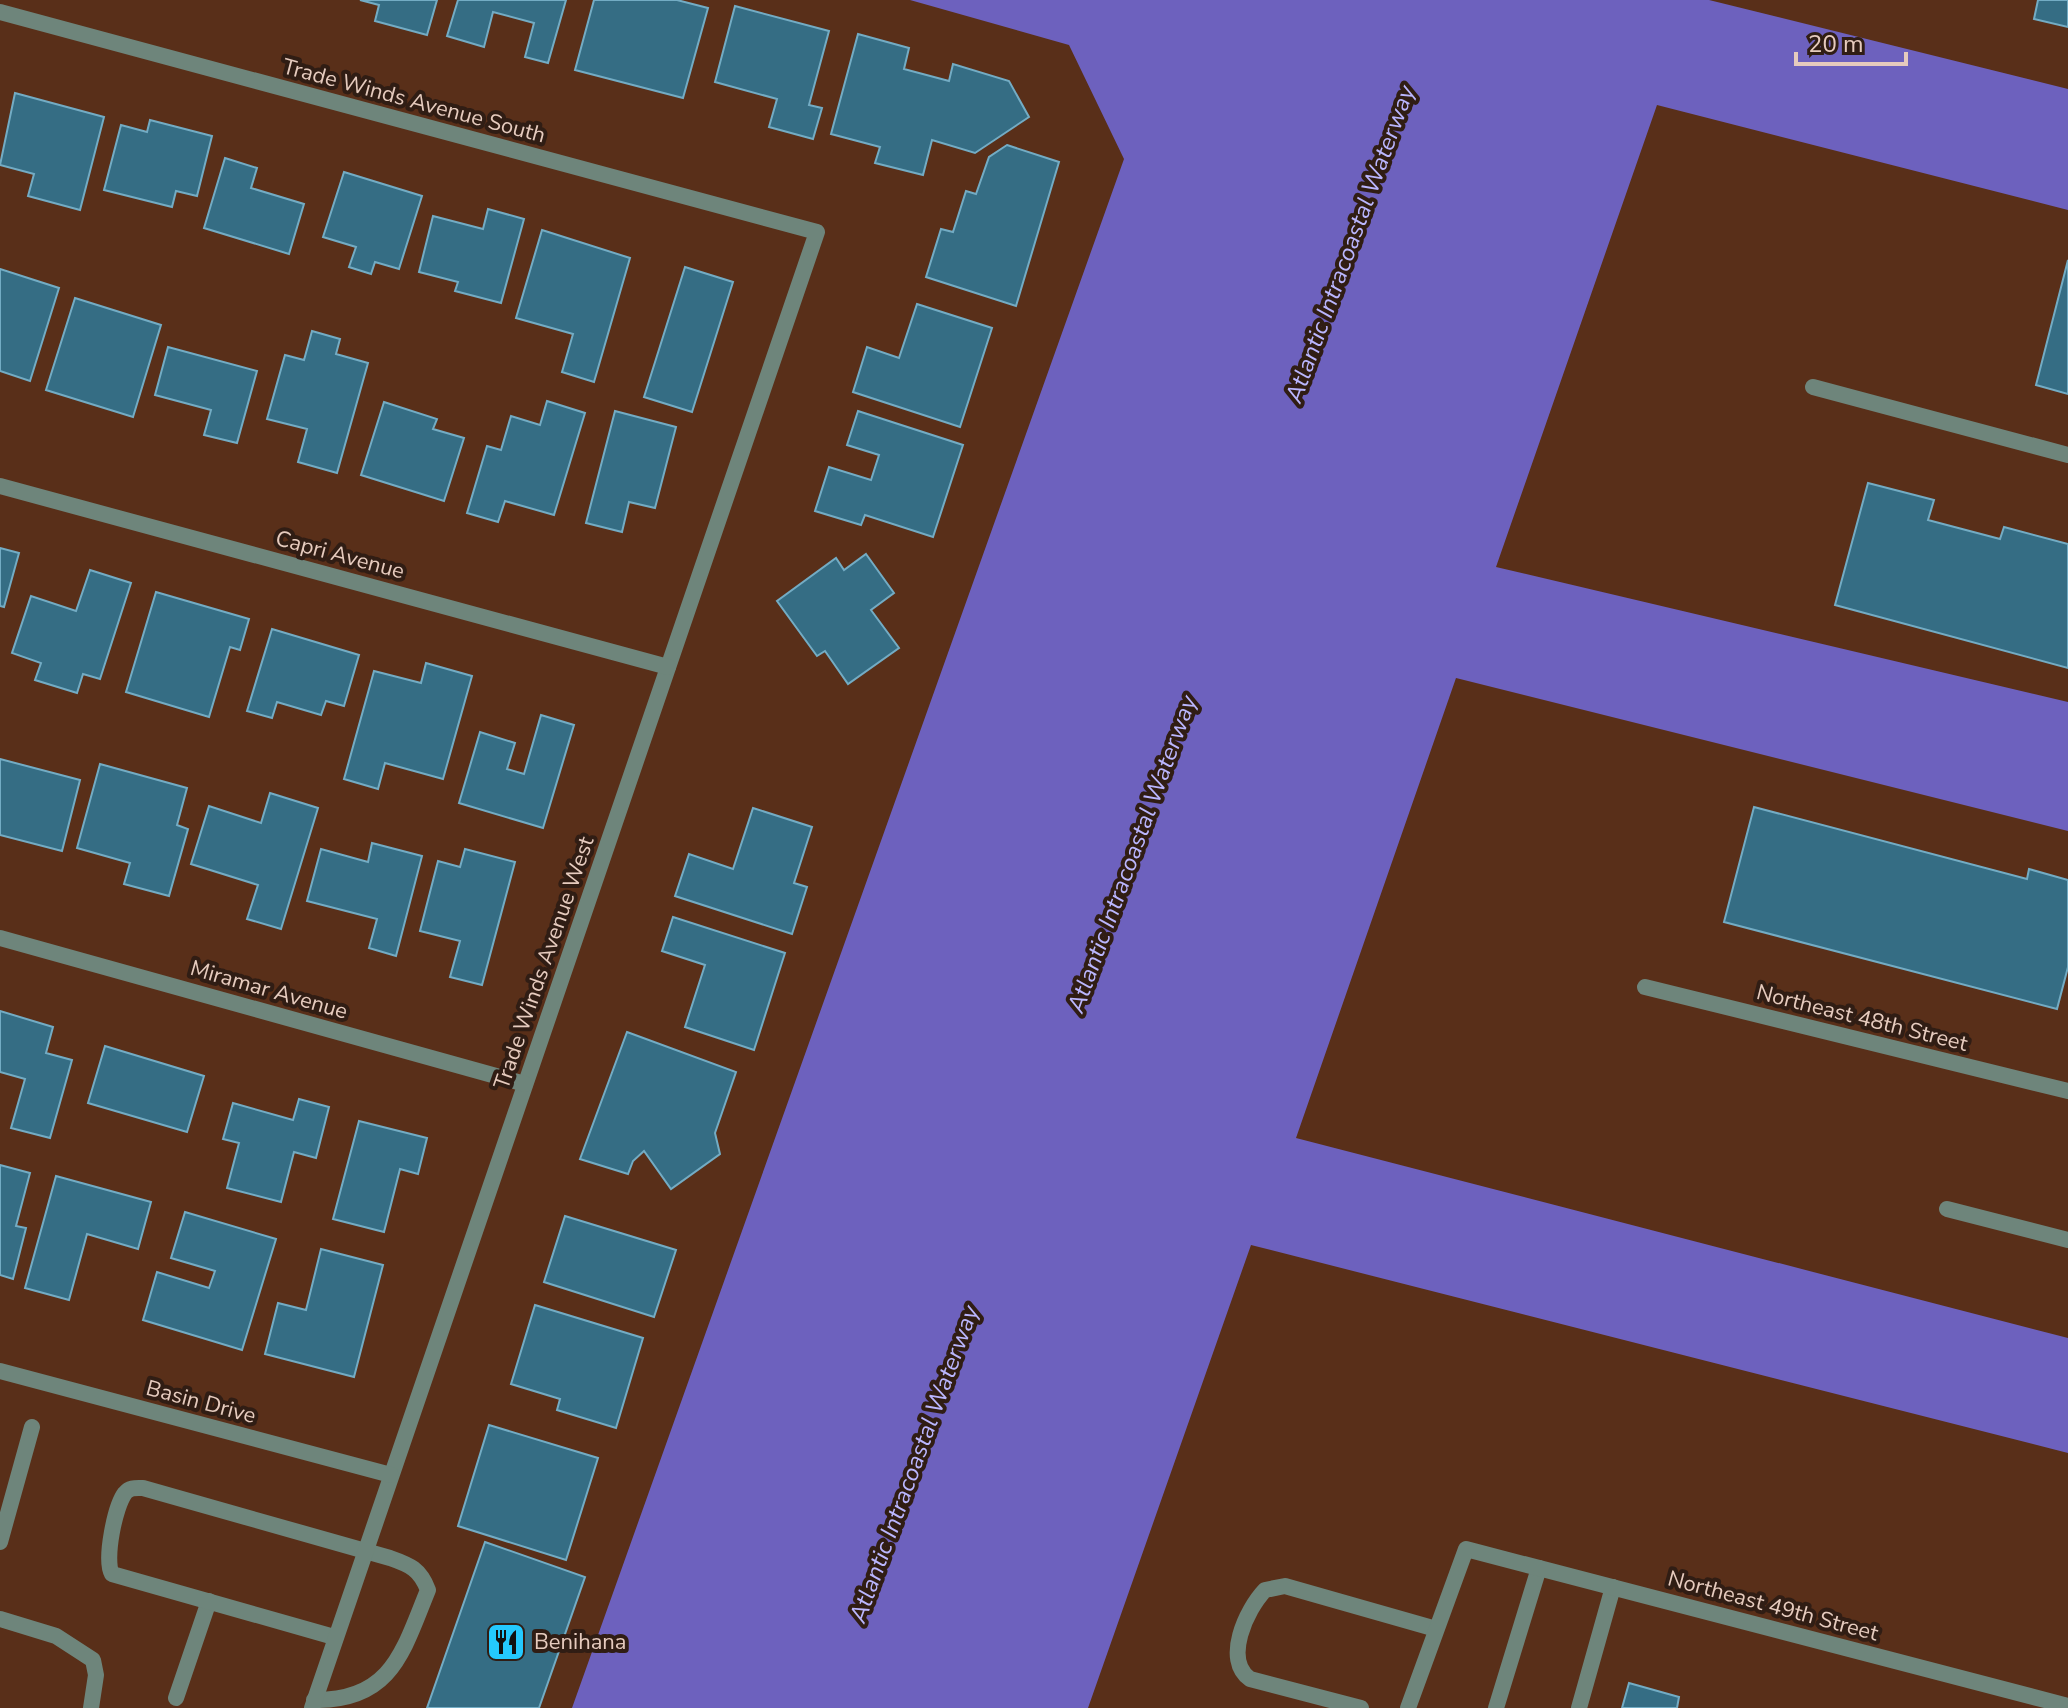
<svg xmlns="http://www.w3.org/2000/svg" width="2068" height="1708" font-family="'Nunito Sans',sans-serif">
  <rect width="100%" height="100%" fill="#592f19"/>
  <!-- water -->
  <path fill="#6d61be" d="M 910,0 L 1709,0 L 2068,89 L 2068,210 L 1657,105 L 1496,567 L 2068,702 L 2068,831 L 1456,678 L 1296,1138 L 2068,1338 L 2068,1453 L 1251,1245 L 1088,1708 L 572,1708 L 1124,159 L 1069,45 Z"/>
  <!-- building -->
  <g fill="#356d84" stroke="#73acc4" stroke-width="2">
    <path d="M 360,0 L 437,0 L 427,35 L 375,21 L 379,5 Z"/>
    <path d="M 458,0 L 566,0 L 548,63 L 525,57 L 534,23 L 493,12 L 484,47 L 447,36 Z"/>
    <path d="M 594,0 L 677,0 L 708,8 L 683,98 L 575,70 Z"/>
    <path d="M 2038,0 L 2068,0 L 2068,27 L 2034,19 Z"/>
    <path d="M 735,6 L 829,31 L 809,105 L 822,108 L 813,139 L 769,127 L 777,99 L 715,82 Z"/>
    <path d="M 858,34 L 909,48 L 904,69 L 949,81 L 953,64 L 1009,81 L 1029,117 L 975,153 L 932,140 L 923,175 L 875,163 L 880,147 L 831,134 Z"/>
    <path d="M 15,93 L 104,117 L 80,210 L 28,196 L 34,174 L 0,165 Z"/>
    <path d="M 150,120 L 212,136 L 197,196 L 176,191 L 172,207 L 104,190 L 121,125 L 147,132 Z"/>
    <path d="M 1007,145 L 1059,162 L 1016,306 L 926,277 L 941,229 L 953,232 L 966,191 L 976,194 L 989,157 Z"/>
    <path d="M 225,158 L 257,168 L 251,188 L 304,204 L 289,254 L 204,228 Z"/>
    <path d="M 344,172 L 422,196 L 399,269 L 375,262 L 371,274 L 349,267 L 356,247 L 323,237 Z"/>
    <path d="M 488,209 L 524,219 L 501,303 L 455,291 L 458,282 L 419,272 L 433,216 L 483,229 Z"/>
    <path d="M 542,230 L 630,258 L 594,382 L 562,372 L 573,334 L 516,318 Z"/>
    <path d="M 2068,260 L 2068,394 L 2036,385 Z"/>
    <path d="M 685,267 L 733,282 L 692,412 L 644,397 Z"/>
    <path d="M 0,269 L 59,288 L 30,381 L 0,371 Z"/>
    <path d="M 75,298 L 161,325 L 133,417 L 46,390 Z"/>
    <path d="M 917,304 L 992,328 L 960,427 L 853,392 L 867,347 L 899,358 Z"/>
    <path d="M 312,331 L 340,339 L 336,354 L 368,363 L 337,473 L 298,462 L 307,429 L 267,419 L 285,355 L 304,360 Z"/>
    <path d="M 168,347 L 257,371 L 237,443 L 204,435 L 211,410 L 155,395 Z"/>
    <path d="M 547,401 L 585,413 L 554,515 L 505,501 L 498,522 L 467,513 L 487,446 L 501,450 L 511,416 L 540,425 Z"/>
    <path d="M 384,402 L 437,419 L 433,429 L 464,438 L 444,501 L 361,475 Z"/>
    <path d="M 615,411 L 676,427 L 655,508 L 629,502 L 622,532 L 586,523 Z"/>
    <path d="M 858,411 L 963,445 L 933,537 L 865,515 L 861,525 L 815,511 L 829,467 L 871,480 L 879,455 L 847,445 Z"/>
    <path d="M 1868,483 L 1934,500 L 1928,520 L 2000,539 L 2004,527 L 2068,544 L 2068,668 L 1835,605 Z"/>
    <path d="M 0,548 L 19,553 L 4,607 L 0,606 Z"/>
    <path d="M 866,554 L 894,593 L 871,610 L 899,648 L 848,684 L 825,651 L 817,656 L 777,601 L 836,558 L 844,570 Z"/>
    <path d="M 90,570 L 131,583 L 100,679 L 83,674 L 77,693 L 35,680 L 41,663 L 12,653 L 31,596 L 76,611 Z"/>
    <path d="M 156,592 L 249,619 L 240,650 L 230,647 L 209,717 L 126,692 Z"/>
    <path d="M 272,629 L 359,655 L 344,706 L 326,701 L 321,715 L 277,702 L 272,718 L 247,711 Z"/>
    <path d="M 426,663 L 472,676 L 443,779 L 385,763 L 378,789 L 344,779 L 374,671 L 421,683 Z"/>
    <path d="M 541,715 L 574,725 L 543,828 L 459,803 L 480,732 L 515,743 L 507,769 L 524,774 Z"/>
    <path d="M 0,759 L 80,780 L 62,851 L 0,835 Z"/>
    <path d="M 100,764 L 187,788 L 177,825 L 188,829 L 169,896 L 124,884 L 130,863 L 77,848 Z"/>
    <path d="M 270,793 L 318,808 L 281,929 L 247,919 L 258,885 L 191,864 L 209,806 L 261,823 Z"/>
    <path d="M 1754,807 L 2027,879 L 2029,869 L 2068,880 L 2068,967 L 2057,1009 L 1724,922 Z"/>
    <path d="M 753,808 L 812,827 L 794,883 L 807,887 L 792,934 L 675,896 L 689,854 L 733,869 Z"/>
    <path d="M 372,843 L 422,856 L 396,956 L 369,948 L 377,919 L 307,901 L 321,849 L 368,862 Z"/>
    <path d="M 465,849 L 515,862 L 482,985 L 450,977 L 460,941 L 420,931 L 438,861 L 460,867 Z"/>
    <path d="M 673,917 L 785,953 L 754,1050 L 685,1027 L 705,965 L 662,951 Z"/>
    <path d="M 0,1011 L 53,1027 L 46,1053 L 72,1060 L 50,1138 L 11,1128 L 25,1079 L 0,1072 Z"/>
    <path d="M 627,1032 L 736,1072 L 715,1133 L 720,1154 L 671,1189 L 644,1151 L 633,1161 L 628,1174 L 580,1159 Z"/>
    <path d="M 105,1046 L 204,1076 L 187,1132 L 88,1103 Z"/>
    <path d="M 299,1099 L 329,1107 L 316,1158 L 294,1152 L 281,1202 L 227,1188 L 239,1143 L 223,1139 L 233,1103 L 293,1120 Z"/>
    <path d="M 359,1121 L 427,1138 L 418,1174 L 400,1169 L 384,1232 L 333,1219 Z"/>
    <path d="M 0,1165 L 30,1173 L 16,1226 L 26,1228 L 13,1279 L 0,1275 Z"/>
    <path d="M 56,1176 L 151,1202 L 138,1249 L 87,1234 L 69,1300 L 25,1288 Z"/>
    <path d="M 185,1212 L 276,1239 L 242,1350 L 143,1320 L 157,1272 L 209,1288 L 215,1271 L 171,1258 Z"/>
    <path d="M 565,1216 L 676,1250 L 654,1317 L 544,1282 Z"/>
    <path d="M 321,1249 L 383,1265 L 354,1377 L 265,1354 L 278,1303 L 306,1310 Z"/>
    <path d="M 535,1305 L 643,1338 L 616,1428 L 557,1410 L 560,1399 L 511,1384 Z"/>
    <path d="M 489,1425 L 598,1458 L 566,1560 L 458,1526 Z"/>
    <path d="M 485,1542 L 585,1577 L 539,1708 L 427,1708 Z"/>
    <path d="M 1629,1683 L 1679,1697 L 1677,1708 L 1622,1708 Z"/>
  </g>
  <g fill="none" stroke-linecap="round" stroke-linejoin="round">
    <!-- lane -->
    <g stroke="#6e857b" stroke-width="16">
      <path d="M 1947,1209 L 2068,1240"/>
      <path d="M 0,1542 L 32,1427"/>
      <path d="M 0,1619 L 56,1636 L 93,1660 L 96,1675 L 91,1708"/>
      <path d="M 176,1698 L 209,1601"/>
      <path d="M 314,1700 C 392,1701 403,1651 428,1590 C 420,1569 410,1565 390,1558 L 143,1488 C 136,1488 130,1487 125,1493 C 115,1506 104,1560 112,1574 L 334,1637"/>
      <path d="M 1361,1708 L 1250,1679 C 1223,1660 1246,1610 1265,1590 L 1285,1586 L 1436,1629"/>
      <path d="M 1496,1708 L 1539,1568"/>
      <path d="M 1579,1708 L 1613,1587"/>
    </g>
    <!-- street -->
    <g stroke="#6e857b" stroke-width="16">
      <path d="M 0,12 L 817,232 L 312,1708"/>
      <path d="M 1813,387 L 2068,455"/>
      <path d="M 0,486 L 668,667"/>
      <path d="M 0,938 L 525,1084"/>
      <path d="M 1645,987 L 2068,1091"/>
      <path d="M 0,1371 L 391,1475"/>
      <path d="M 1408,1708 L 1466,1549 L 2068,1706"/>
    </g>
  </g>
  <!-- icons -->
  <defs>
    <g id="restaurant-square" transform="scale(2)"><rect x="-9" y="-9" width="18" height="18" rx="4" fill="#24c9fe" stroke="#301d14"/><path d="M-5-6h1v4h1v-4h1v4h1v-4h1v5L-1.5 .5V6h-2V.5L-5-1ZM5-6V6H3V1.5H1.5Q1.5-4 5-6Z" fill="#111"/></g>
  </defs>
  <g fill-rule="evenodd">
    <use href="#restaurant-square" x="506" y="1642"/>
  </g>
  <g text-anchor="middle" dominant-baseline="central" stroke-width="8" stroke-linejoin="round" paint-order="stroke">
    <!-- street labels -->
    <g font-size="22" fill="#e6cbbe" stroke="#301d14">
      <text transform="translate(414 101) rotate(15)">Trade Winds Avenue South</text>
      <text transform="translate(340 555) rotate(15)">Capri Avenue</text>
      <text transform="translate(544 963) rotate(-71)">Trade Winds Avenue West</text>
      <text transform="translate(269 990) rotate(16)">Miramar Avenue</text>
      <text transform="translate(1862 1018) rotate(14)">Northeast 48th Street</text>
      <text transform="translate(201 1402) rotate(15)">Basin Drive</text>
      <text transform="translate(1773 1606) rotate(15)">Northeast 49th Street</text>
    </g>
    <!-- poi labels -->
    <g font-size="22" fill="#e6cbbe" stroke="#301d14" text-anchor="start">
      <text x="534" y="1642">Benihana</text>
    </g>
    <!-- water labels -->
    <g font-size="24" font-style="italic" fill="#bab6fe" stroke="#301d14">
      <text transform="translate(1350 244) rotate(-70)">Atlantic Intracoastal Waterway</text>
      <text transform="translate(1132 854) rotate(-70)">Atlantic Intracoastal Waterway</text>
      <text transform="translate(914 1464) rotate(-70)">Atlantic Intracoastal Waterway</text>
    </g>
  </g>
  <!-- scale -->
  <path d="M1796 52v12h110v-12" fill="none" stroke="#e6cbbe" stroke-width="4"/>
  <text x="1808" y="52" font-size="24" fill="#e6cbbe" stroke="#301d14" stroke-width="6" paint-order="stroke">20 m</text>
</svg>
